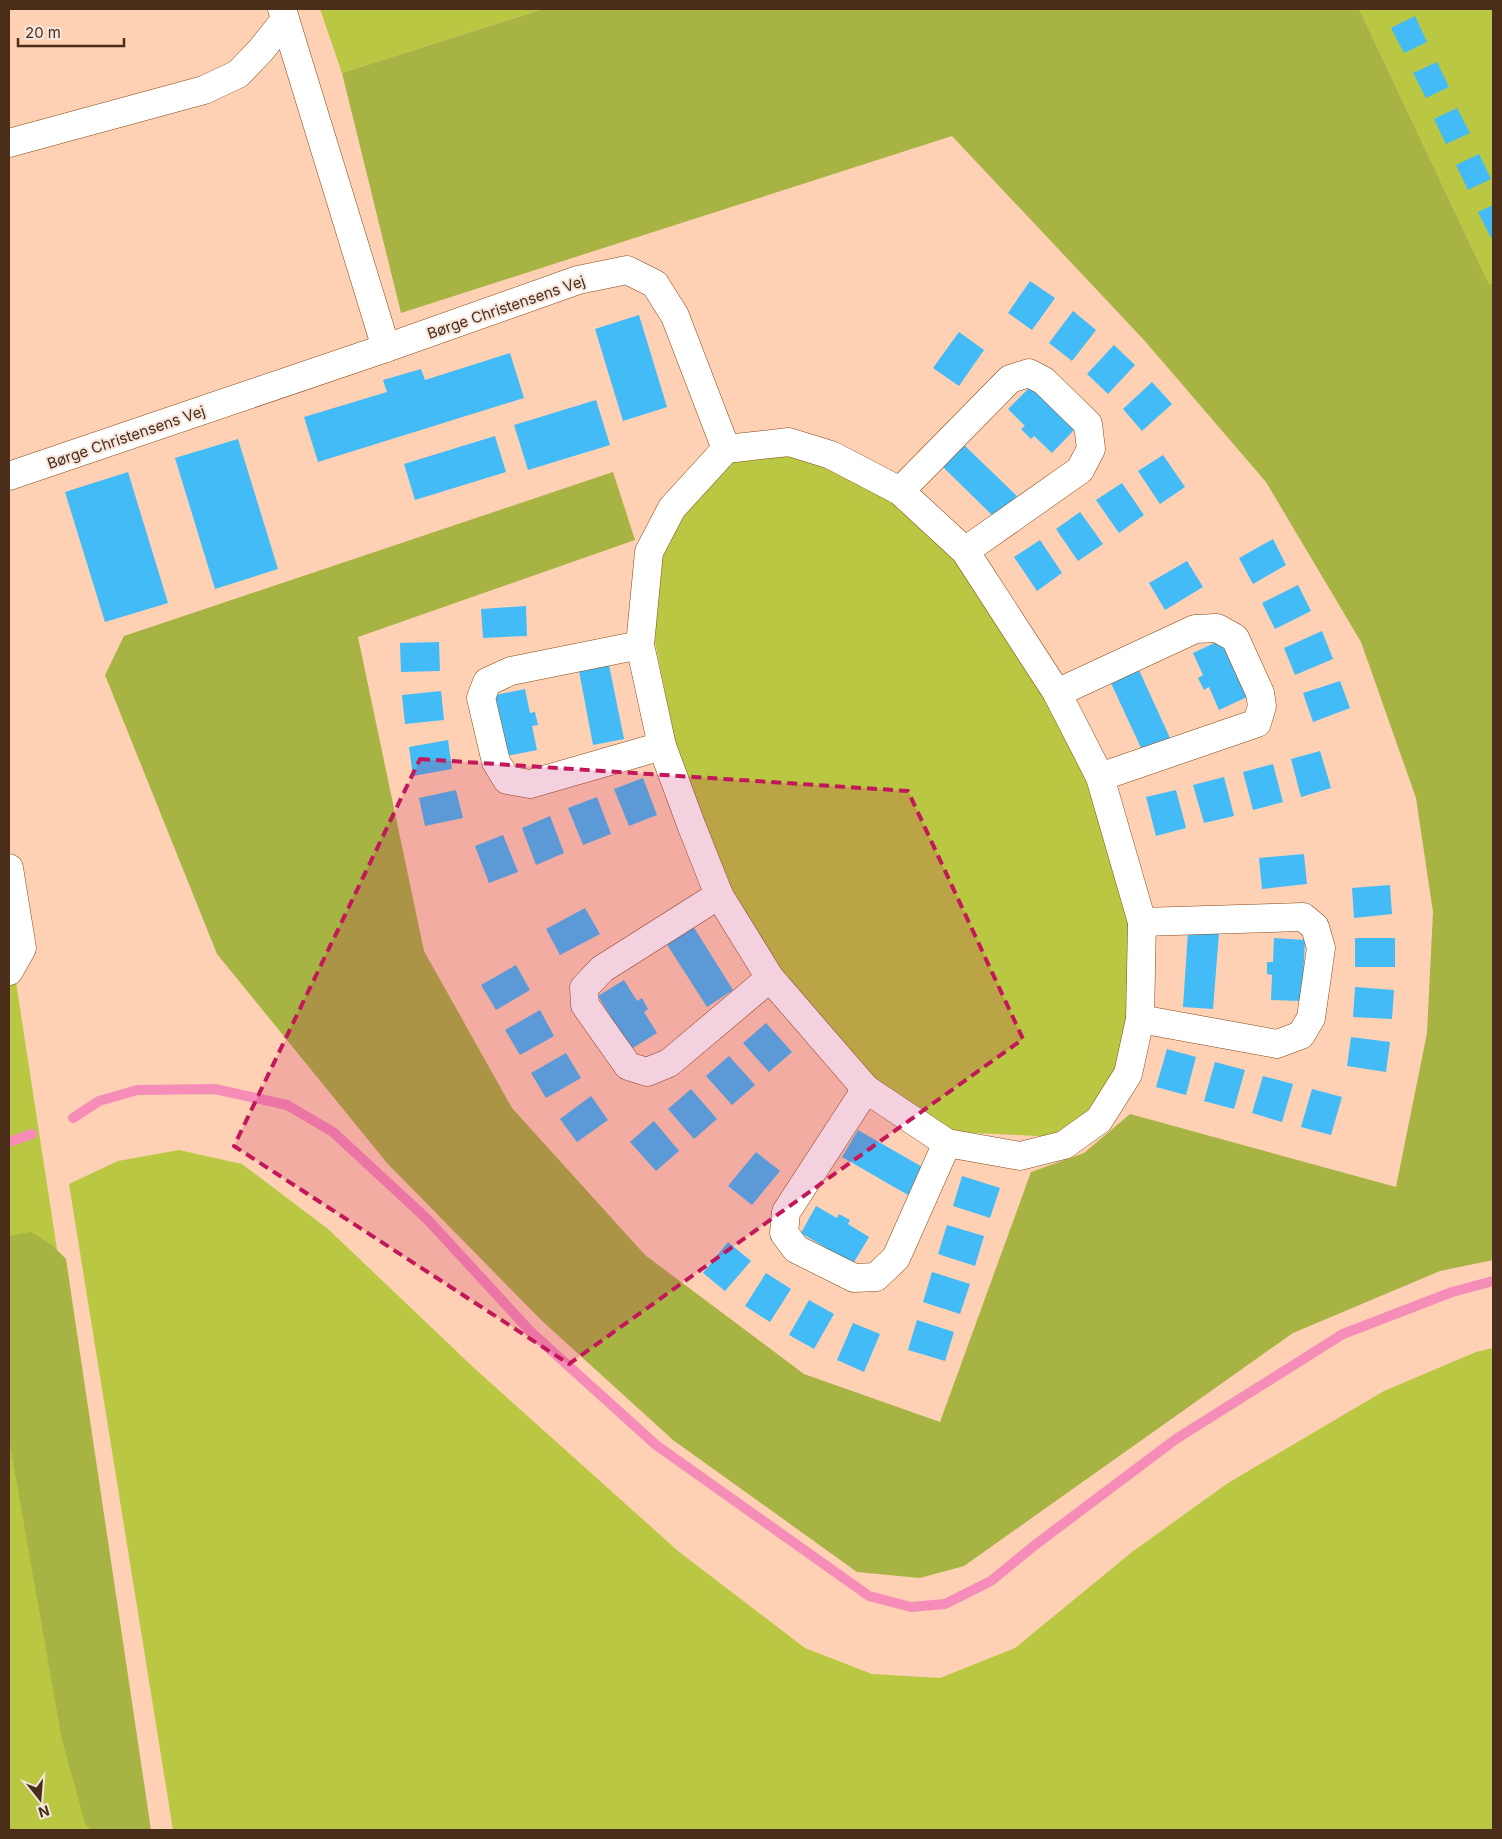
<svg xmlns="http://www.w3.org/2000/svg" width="1502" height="1839" font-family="Inter,sans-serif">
  <rect width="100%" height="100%" fill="#fed1b4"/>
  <!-- green -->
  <g fill="#bac742">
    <path d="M 320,9 L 543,9 L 342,73 Z"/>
    <path d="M 1359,9 L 1493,9 L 1493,282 L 1489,284 Z"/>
    <path d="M 783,449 L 894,500 L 958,557 L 1049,693 L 1093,781 L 1132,922 L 1133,1020 L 1117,1070 L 1093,1115 L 1060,1137 L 952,1132 L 871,1081 L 779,973 L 729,888 L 675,742 L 655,642 L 660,556 L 683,512 L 731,459 Z"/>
    <path d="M 10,943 L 146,1830 L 9,1830 L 9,945 Z"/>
    <path d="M 179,1150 L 242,1164 L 328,1229 L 473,1367 L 678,1551 L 805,1648 L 872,1674 L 940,1678 L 1015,1648 L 1132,1552 L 1228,1483 L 1384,1391 L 1476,1352 L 1493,1348 L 1493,1830 L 173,1830 L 69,1184 L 118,1161 Z"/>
  </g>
  <!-- forest -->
  <g fill="#a7b343">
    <path d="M 543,9 L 1359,9 L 1489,284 L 1493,282 L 1493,1260 L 1440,1271 L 1293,1333 L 964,1566 L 920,1578 L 857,1572 L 673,1440 L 541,1320 L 387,1163 L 217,954 L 105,675 L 124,636 L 613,472 L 635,540 L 358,637 L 424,951 L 512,1108 L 645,1255 L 804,1374 L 940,1422 L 1031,1172 L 1084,1153 L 1130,1114 L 1396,1187 L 1427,1033 L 1433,912 L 1416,798 L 1361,642 L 1266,482 L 1144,340 L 952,136 L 401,313 L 342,73 Z"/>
    <path d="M 31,1232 L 52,1245 L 66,1259 L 151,1830 L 91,1830 L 85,1823 L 62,1740 L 9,1439 L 9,1236 Z"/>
  </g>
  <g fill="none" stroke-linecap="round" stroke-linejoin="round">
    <!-- stream -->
    <g stroke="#f68db8" stroke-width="10">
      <path d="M 73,1118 L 99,1101 L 137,1090 L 215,1089 L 287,1105 L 333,1132 L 427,1219 L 531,1332 L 656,1445 L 869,1596 L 911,1607 L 945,1604 L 991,1581 L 1035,1545 L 1176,1439 L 1343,1334 L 1452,1292 L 1493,1281"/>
      <path d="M 9,1142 L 32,1134"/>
    </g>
  </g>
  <!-- building -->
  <g fill="#42bbf7">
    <path d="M 1415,16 L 1427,42 L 1404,53 L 1391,28 Z"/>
    <path d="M 1437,62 L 1449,87 L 1426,98 L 1413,73 Z"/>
    <path d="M 1457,108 L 1470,133 L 1446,144 L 1434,119 Z"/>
    <path d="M 1479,154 L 1491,179 L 1468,190 L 1456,165 Z"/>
    <path d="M 1493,205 L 1493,236 L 1491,238 L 1478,212 Z"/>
    <path d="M 1030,281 L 1055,298 L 1032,330 L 1008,313 Z"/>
    <path d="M 1073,311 L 1096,330 L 1072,361 L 1049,343 Z"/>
    <path d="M 639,315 L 667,407 L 623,421 L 595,329 Z"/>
    <path d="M 959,332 L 984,350 L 959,386 L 933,368 Z"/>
    <path d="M 1114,345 L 1135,365 L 1108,394 L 1087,374 Z"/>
    <path d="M 510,353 L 524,398 L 318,462 L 304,417 L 387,392 L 383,380 L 421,369 L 425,380 Z"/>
    <path d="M 1152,382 L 1172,404 L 1142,431 L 1123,409 Z"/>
    <path d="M 1030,387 L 1074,430 L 1052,453 L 1034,436 L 1031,439 L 1021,429 L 1025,426 L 1008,409 Z"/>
    <path d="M 596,400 L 610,445 L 528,470 L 514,425 Z"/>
    <path d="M 495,436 L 506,472 L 415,500 L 404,464 Z"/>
    <path d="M 238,439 L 278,569 L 215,589 L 175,458 Z"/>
    <path d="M 962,443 L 1017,496 L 995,518 L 941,465 Z"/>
    <path d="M 1163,455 L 1185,487 L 1160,504 L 1138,471 Z"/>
    <path d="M 128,472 L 168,603 L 105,622 L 65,492 Z"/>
    <path d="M 1122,483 L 1144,515 L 1119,533 L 1096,500 Z"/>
    <path d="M 1080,512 L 1103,544 L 1078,561 L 1056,529 Z"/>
    <path d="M 1273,539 L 1286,565 L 1253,584 L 1239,558 Z"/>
    <path d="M 1040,540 L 1062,573 L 1037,591 L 1014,557 Z"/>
    <path d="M 1187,561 L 1203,587 L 1165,610 L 1149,583 Z"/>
    <path d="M 1298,585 L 1311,611 L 1275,629 L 1262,603 Z"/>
    <path d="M 526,606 L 527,636 L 483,638 L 481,609 Z"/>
    <path d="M 1322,631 L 1333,659 L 1295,675 L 1284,648 Z"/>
    <path d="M 1221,640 L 1247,697 L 1219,710 L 1209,687 L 1204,690 L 1198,678 L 1203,675 L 1193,653 Z"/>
    <path d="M 439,642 L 440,671 L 401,672 L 400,643 Z"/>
    <path d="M 609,665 L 624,739 L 593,745 L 579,671 Z"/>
    <path d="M 1138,668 L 1170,738 L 1142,750 L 1110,681 Z"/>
    <path d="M 1340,681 L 1350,708 L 1313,722 L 1303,693 Z"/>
    <path d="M 525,689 L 530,713 L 535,712 L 538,725 L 532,726 L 537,750 L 507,756 L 495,695 Z"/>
    <path d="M 441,691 L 444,720 L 405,724 L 402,695 Z"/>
    <path d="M 448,740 L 452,769 L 413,776 L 409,747 Z"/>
    <path d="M 1320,751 L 1331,788 L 1301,797 L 1291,759 Z"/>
    <path d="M 1273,764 L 1283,802 L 1253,810 L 1243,772 Z"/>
    <path d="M 1224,777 L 1234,816 L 1204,823 L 1193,785 Z"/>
    <path d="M 643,778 L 657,815 L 629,826 L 614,789 Z"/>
    <path d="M 456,790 L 463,818 L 425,826 L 419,798 Z"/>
    <path d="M 1176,790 L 1186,828 L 1156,836 L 1146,797 Z"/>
    <path d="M 597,797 L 611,834 L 583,845 L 568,808 Z"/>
    <path d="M 550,816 L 564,853 L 536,865 L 522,828 Z"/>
    <path d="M 503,835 L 518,872 L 489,883 L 475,846 Z"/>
    <path d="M 1304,854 L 1307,884 L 1262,889 L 1259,858 Z"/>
    <path d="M 1390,885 L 1392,914 L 1354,918 L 1352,888 Z"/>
    <path d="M 585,908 L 600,934 L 560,955 L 546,929 Z"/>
    <path d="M 693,926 L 733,990 L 707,1007 L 666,943 Z"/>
    <path d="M 1188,931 L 1219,933 L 1213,1009 L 1183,1007 Z"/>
    <path d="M 1274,938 L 1305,940 L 1302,1001 L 1271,1000 L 1272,975 L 1267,974 L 1267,962 L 1273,962 Z"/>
    <rect x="1355" y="938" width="40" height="29"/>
    <path d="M 516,965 L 530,990 L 496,1010 L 481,985 Z"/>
    <path d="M 624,980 L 637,1001 L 642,998 L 648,1009 L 644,1012 L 657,1033 L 631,1049 L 598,996 Z"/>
    <path d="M 1355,987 L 1394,990 L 1392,1019 L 1353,1017 Z"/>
    <path d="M 540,1010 L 554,1036 L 520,1055 L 505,1030 Z"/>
    <path d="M 766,1023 L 792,1052 L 769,1072 L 743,1043 Z"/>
    <path d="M 1351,1037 L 1390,1042 L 1386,1072 L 1347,1066 Z"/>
    <path d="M 1167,1049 L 1196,1057 L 1186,1095 L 1156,1087 Z"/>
    <path d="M 566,1053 L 581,1078 L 546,1098 L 531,1073 Z"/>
    <path d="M 729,1056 L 755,1085 L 732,1105 L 706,1076 Z"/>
    <path d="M 1215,1062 L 1245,1070 L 1234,1109 L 1204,1101 Z"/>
    <path d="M 1263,1076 L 1293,1084 L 1282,1122 L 1252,1113 Z"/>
    <path d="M 691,1089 L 717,1119 L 694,1139 L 668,1109 Z"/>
    <path d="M 1312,1089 L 1342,1097 L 1331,1135 L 1301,1127 Z"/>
    <path d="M 591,1096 L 608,1120 L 577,1142 L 560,1119 Z"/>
    <path d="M 654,1121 L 679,1151 L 656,1171 L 630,1142 Z"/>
    <path d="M 858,1130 L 924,1168 L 908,1195 L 842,1157 Z"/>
    <path d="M 756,1152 L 780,1171 L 752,1205 L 728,1186 Z"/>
    <path d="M 962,1176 L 1000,1188 L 990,1218 L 953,1206 Z"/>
    <path d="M 816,1206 L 837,1218 L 839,1214 L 850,1220 L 848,1224 L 869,1237 L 853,1264 L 801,1233 Z"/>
    <path d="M 947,1225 L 984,1236 L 975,1266 L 938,1254 Z"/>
    <path d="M 728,1242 L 751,1261 L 725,1291 L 703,1273 Z"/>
    <path d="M 932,1272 L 970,1284 L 960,1314 L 923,1302 Z"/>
    <path d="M 766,1273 L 791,1289 L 770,1322 L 745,1306 Z"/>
    <path d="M 809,1300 L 834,1314 L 814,1349 L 789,1335 Z"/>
    <path d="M 917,1320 L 954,1332 L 945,1361 L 908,1350 Z"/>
    <path d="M 853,1323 L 880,1334 L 864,1372 L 837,1360 Z"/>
  </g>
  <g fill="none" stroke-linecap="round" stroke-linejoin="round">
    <!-- minor casing -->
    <g stroke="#884813" stroke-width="29">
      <g id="minor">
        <path d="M 282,9 L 386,348"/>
        <path d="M 9,143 L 204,90 L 238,74 L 261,50 L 285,20"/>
        <path d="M 9,476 L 386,348 L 578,280 L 627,270 L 655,284 L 675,316 L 726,449 L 672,508 L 649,552 L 640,645 L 662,746 L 692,827 L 719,895 L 770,978 L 866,1089 L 947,1143 L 1020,1156 L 1064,1145 L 1099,1120 L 1128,1074 L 1140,1019 L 1142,922 L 1100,777 L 1057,693 L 965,551 L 900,491 L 831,455 L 789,442 L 726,449"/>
        <path d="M 900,491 L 1010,379 L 1029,373 L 1044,381 L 1088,424 L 1091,449 L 1080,470 L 965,551"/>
        <path d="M 640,645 L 511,671 L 487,682 L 481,698 L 496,762 L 507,780 L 530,784 L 662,746"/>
        <path d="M 1057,693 L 1195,629 L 1217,628 L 1235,638 L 1260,693 L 1262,706 L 1257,723 L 1100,777"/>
        <path d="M 9,868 L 22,948 L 9,971"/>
        <path d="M 719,895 L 602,969 L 584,988 L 585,1005 L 628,1066 L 647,1072 L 669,1063 L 770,978"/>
        <path d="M 1140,1019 L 1277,1044 L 1301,1035 L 1311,1018 L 1321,948 L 1315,927 L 1303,917 L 1142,922"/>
        <path d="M 866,1089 L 786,1212 L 784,1233 L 796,1249 L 854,1278 L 876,1277 L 896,1258 L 947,1143"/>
      </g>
    </g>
    <!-- minor -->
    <use href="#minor" stroke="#fff" stroke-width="28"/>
  </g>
  <!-- marked area -->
  <path fill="#c2185b" fill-opacity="0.2" stroke="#c2185b" stroke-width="4" stroke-dasharray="10 6" stroke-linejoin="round" d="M 420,759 L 908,791 L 1023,1039 L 569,1364 L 234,1146 Z"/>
  <g text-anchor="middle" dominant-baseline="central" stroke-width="4" stroke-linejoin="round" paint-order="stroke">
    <!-- street labels -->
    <g font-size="15" fill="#4b2e1a" stroke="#f5e5dc">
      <text transform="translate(506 307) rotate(-19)">Børge Christensens Vej</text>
      <text transform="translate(126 437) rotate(-19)">Børge Christensens Vej</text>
    </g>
  </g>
  <!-- border -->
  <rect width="1502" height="1839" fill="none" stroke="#4b2e1a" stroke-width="20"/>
  <!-- north arrow -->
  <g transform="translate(40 1799) rotate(163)" stroke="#f5e5dc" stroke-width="4" paint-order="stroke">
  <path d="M0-4L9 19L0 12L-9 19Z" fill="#4b2e1a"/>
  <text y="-8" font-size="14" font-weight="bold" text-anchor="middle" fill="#4b2e1a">N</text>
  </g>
  <!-- scale -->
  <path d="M18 38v8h106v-8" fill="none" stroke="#4b2e1a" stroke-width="2.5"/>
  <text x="25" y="38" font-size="15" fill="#4b2e1a" stroke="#f5e5dc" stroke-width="4" paint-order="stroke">20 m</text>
</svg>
